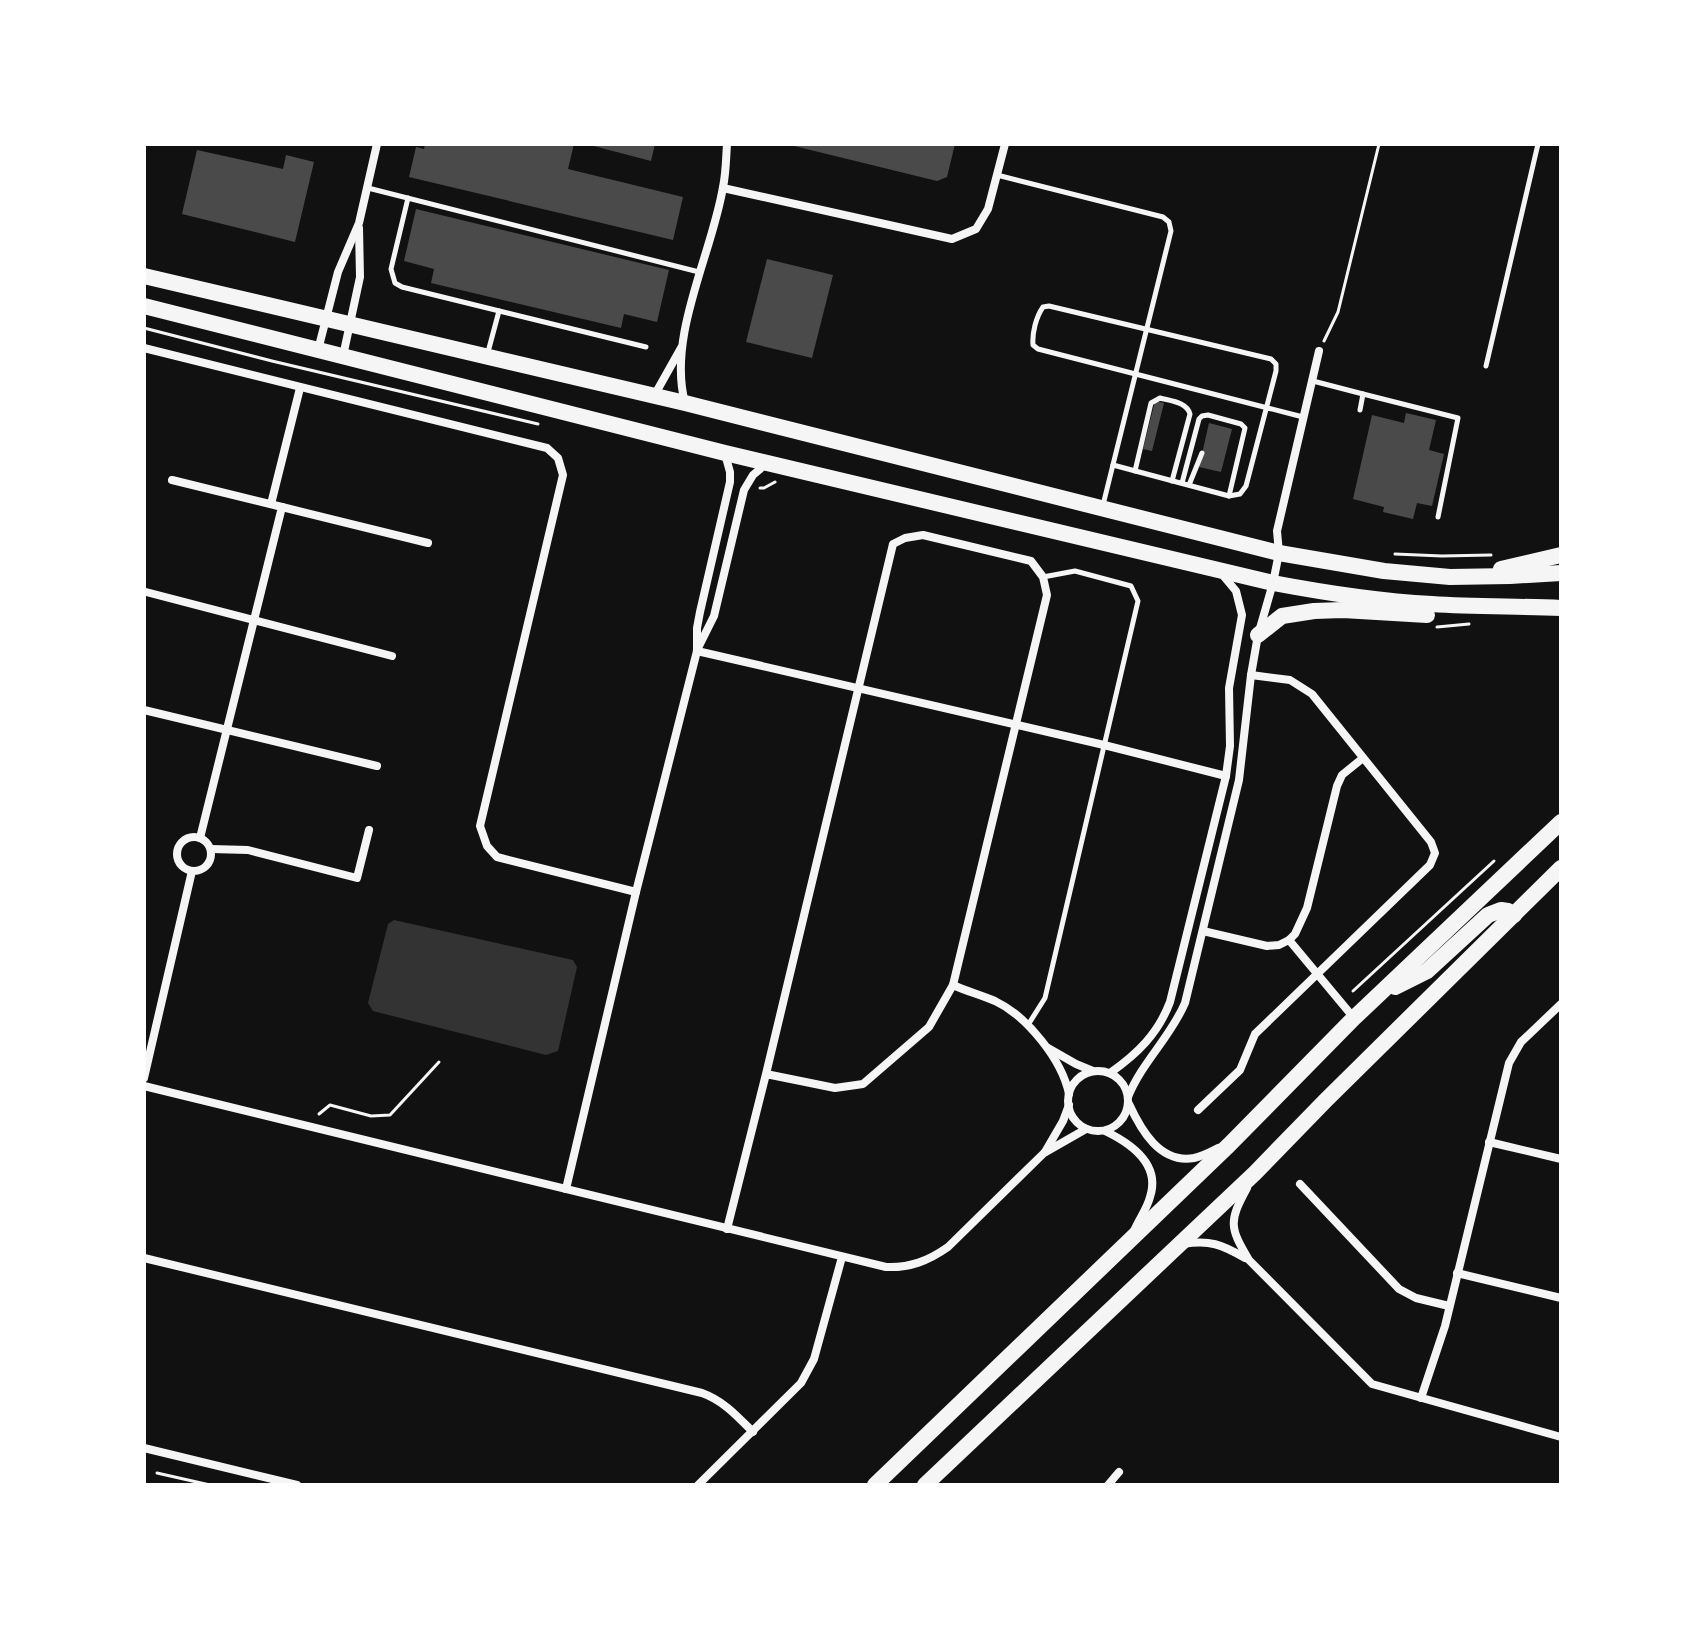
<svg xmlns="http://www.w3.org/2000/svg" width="1705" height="1629" font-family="'Fira Sans Condensed',sans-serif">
  <rect width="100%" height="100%" fill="#111"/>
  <!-- water -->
  <path fill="#333" d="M 394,920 L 573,960 L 577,967 L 558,1051 L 546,1055 L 373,1011 L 368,1003 L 388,924 Z"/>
  <!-- building -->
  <g fill="#4a4a4a">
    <path d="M 425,144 L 574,144 L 568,169 L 683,197 L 673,240 L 409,177 L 416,147 L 424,149 Z"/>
    <path d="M 586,144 L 655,144 L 651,161 Z"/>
    <path d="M 786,144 L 955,144 L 947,177 L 937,181 Z"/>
    <path d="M 197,150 L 283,169 L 286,155 L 314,162 L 295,242 L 182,214 Z"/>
    <path d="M 416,209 L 669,270 L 657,322 L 624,314 L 621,328 L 431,283 L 434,269 L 404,261 Z"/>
    <path d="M 767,259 L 833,275 L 812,358 L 746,342 Z"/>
    <path d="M 1155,401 L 1164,403 L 1152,451 L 1143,449 Z"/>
    <path d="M 1406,413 L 1436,420 L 1429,450 L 1444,454 L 1432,506 L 1417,503 L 1413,519 L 1383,512 L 1384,507 L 1353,499 L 1372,415 L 1404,423 Z"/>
    <path d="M 1209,423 L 1232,429 L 1221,472 L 1199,467 Z"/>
  </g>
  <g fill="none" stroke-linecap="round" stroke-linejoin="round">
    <!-- path -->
    <g stroke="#f5f5f5" stroke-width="3">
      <path d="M 144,328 L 272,361 L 538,424"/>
      <path d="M 1324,341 L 1338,312 L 1379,144"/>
      <path d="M 760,488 L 764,488 L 775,482"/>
      <path d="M 1395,554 L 1442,556 L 1491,555"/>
      <path d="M 1437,627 L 1469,624"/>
      <path d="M 1353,991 L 1494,861"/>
      <path d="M 319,1114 L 330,1105 L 371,1116 L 390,1115 L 439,1062"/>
      <path d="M 157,1473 L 210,1485"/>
    </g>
    <!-- service -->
    <g stroke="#f5f5f5" stroke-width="5">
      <path d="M 997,175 L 1163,217 L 1169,222 L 1171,231 L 1103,505"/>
      <path d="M 368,188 L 699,272"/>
      <path d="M 408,198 L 391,269 L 395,283 L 402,287 L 646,347"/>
      <path d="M 488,352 L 499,311"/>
      <path d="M 1486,366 L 1538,144"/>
      <path d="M 1313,381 L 1363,394 L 1360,410"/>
      <path d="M 1363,394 L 1458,418 L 1438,517"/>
      <path d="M 1113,465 L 1229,496 L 1240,494 L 1246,486 L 1276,371 L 1276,364 L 1271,359 L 1049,306 L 1043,307 C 1036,317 1032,333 1033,345 L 1038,349 C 1126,372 1215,394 1303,417"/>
      <path d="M 1135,471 L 1151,403 L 1160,398 C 1171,401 1187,402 1190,414 L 1172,481"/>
      <path d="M 1182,483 L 1199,419 L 1202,416 L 1208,415 L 1241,424 L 1245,428 L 1229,496"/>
      <path d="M 1189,485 L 1202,453"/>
      <path d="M 1028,1025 L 1045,998 L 1138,601 L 1131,586 L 1075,571 L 1043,577"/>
    </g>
    <!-- minor -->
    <g stroke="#f5f5f5" stroke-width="8">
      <path d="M 723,188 L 952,239 L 976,229 L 988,209 L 1005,144"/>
      <path d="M 144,348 L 547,448 L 558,458 L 563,475 L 480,826 L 487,846 L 497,857 L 636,892"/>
      <path d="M 318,350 L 338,272 L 359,223 L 377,144"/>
      <path d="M 343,356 L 360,277 L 359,228"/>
      <path d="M 654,396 L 681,348"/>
      <path d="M 685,403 C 667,336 712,254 723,187 C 726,173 726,158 727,144"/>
      <path d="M 172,480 L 282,507 L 200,838"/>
      <path d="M 271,504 L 300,388"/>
      <path d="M 282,507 L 428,543"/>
      <path d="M 146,592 L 392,656"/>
      <path d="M 697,650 L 714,616 L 744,490 L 753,475 L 766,464"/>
      <path d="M 697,651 L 1104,745 L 1226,776"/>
      <path d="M 144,710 L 377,766"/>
      <circle cx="194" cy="854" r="17"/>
      <path d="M 211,849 L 248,850 L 357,878 L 369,830"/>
      <path d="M 1203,931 L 1267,946 L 1279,945 L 1289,940 L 1295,934 L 1307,908 L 1337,786 L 1342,775 L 1363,758"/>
      <path d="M 1289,940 L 1354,1018"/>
      <path d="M 953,985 C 966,991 981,995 995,1001 C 1027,1016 1062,1060 1069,1094"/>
      <path d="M 1048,1048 L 1076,1064 L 1093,1071"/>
      <circle cx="1098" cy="1101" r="30"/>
      <path d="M 1110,1073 C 1137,1054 1158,1034 1170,1002 L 1226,776 L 1230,746 L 1229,688 L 1242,615 L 1236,591 L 1221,573"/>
      <path d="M 144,1078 L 192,871"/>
      <path d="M 144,1086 L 886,1267 C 910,1268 928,1261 948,1247 L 1044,1153 L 1086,1129"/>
      <path d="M 1128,1097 C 1142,1062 1170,1038 1185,1003 L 1239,780 L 1251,675 L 1258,635 L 1273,583 L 1279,553 L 1277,531 L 1319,351"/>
      <path d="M 1129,1104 C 1141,1130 1160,1164 1194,1158 C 1203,1156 1210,1152 1218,1148"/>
      <path d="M 1198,1110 L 1240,1070 L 1255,1034 L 1430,865 L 1435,853 L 1431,842 L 1312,694 L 1290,680 L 1251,675"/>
      <path d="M 1105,1131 C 1130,1143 1161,1164 1150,1197 C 1147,1209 1139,1219 1134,1231"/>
      <path d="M 1489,1142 L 1561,1159"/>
      <path d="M 1045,1152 L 1063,1121 L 1069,1105"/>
      <path d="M 1300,1184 L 1399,1289 L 1416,1298 L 1449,1306"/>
      <path d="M 1247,1188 C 1229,1221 1229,1227 1249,1260 L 1372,1384 L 1561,1437"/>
      <path d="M 566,1189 L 636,892 L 697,651 L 697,628 L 700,612 L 730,482 L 730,472 L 725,454"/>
      <path d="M 727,1229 L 766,1074 L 893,544 L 905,538 L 923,535 L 1031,561 L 1043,577 L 1047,595 L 953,985 L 929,1027 L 863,1084 L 835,1088 L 766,1074"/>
      <path d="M 1183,1244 C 1210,1240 1221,1244 1245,1258"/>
      <path d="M 144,1258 L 702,1393 C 724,1401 737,1416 753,1432"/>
      <path d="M 1457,1273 L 1561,1298"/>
      <path d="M 1421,1398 L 1445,1326 L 1509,1063 L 1521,1042 L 1561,1004"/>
      <path d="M 144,1448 L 297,1485"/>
      <path d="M 698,1485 L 801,1383 L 814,1359 L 842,1257"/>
      <path d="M 1108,1485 L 1119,1472"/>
    </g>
    <!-- primary -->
    <g stroke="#f5f5f5" stroke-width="16">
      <path d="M 144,276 L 685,403 L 1279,553 L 1384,571 L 1450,577 L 1510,576 L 1561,573"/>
      <path d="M 144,306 L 725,453 L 1273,583 C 1326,593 1378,601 1432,604 C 1475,607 1518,606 1561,608"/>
      <path d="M 1501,569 L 1561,555"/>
      <path d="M 1258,635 L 1282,616 L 1314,611 L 1343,610 L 1427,615"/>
      <path d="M 1395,987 L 1427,971 L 1488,915 L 1501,910 L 1508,911 L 1514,915"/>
      <path d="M 875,1485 L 1229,1145 L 1354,1018 L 1561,822"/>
      <path d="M 925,1485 L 1255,1173 L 1326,1100 L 1561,868"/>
    </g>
  </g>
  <!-- border -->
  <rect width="1705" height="1629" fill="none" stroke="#ffffff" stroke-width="292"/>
</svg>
